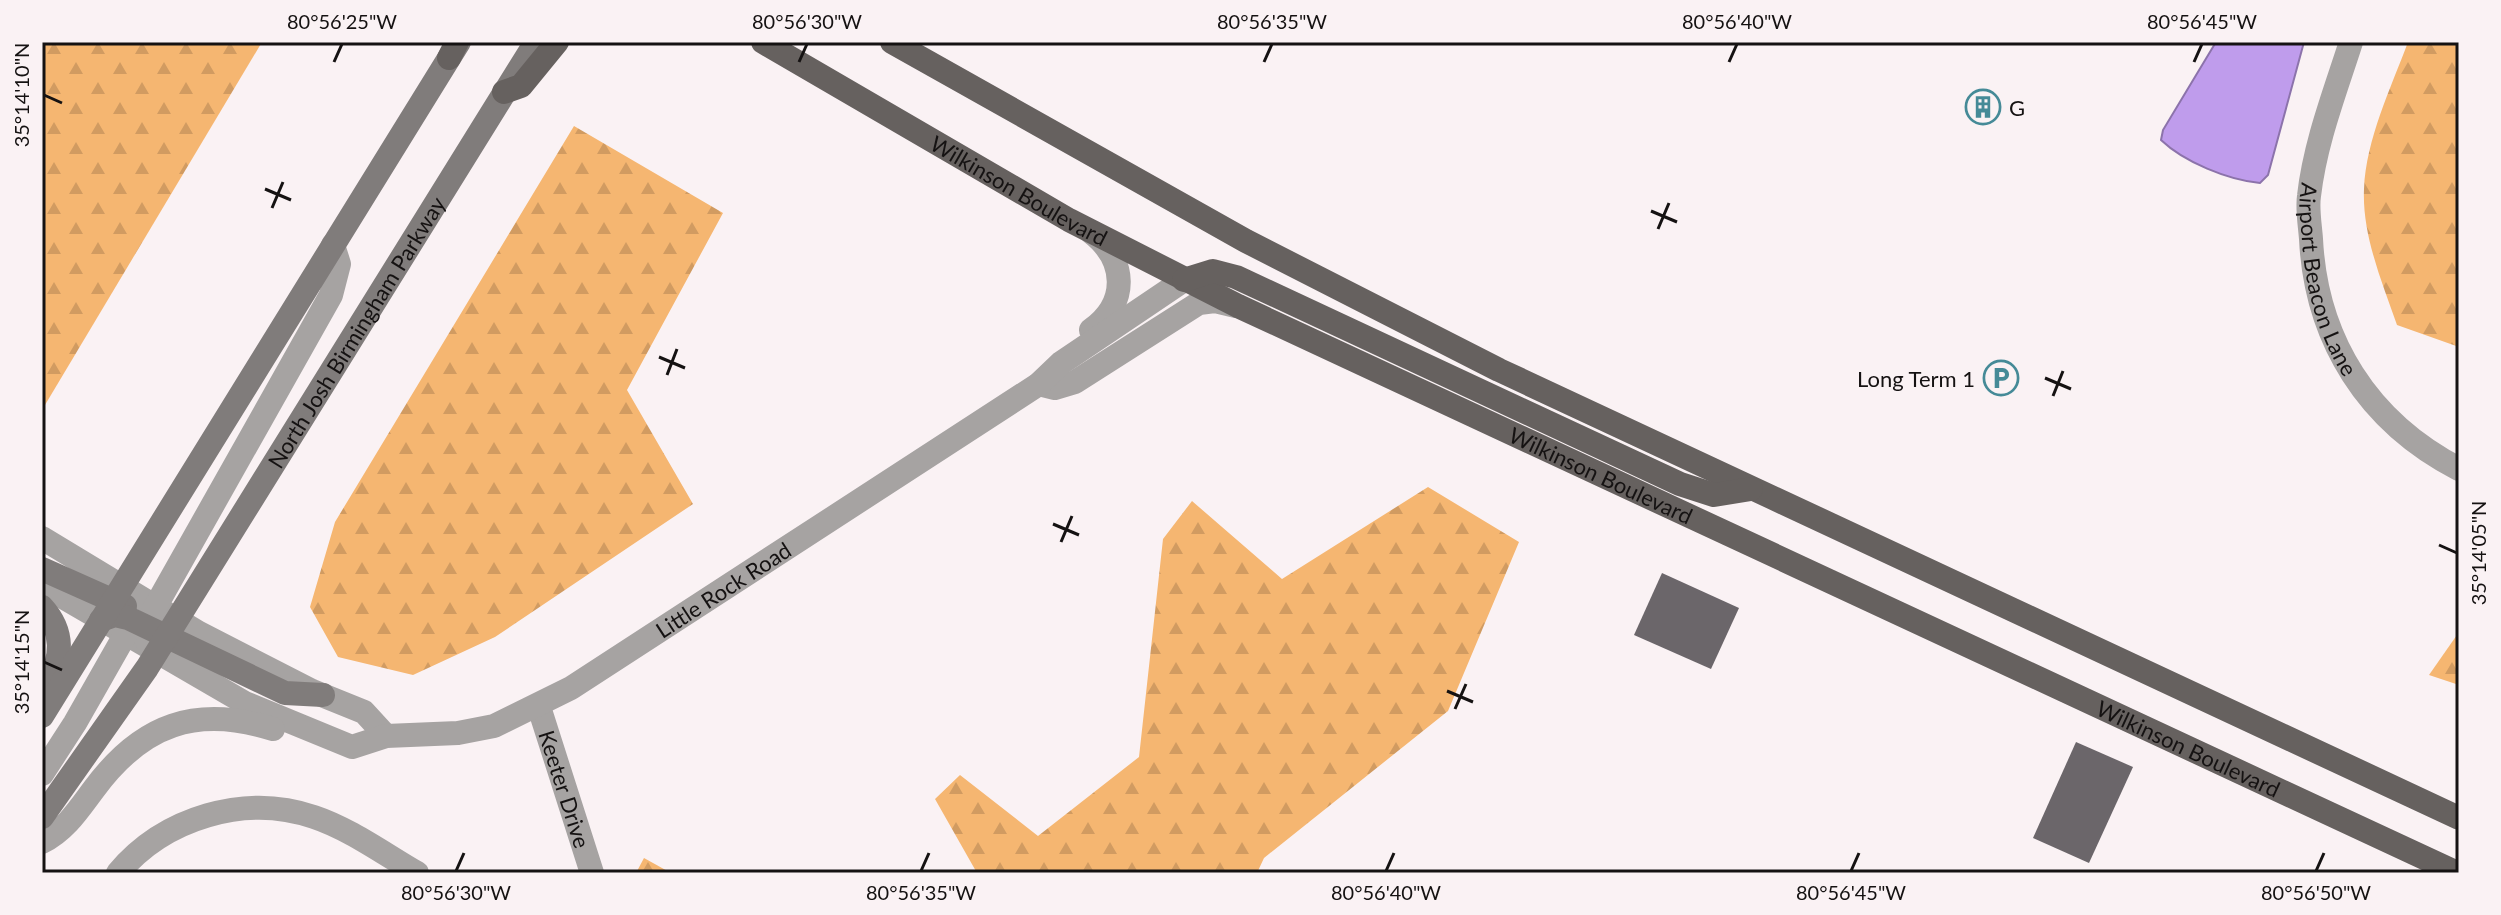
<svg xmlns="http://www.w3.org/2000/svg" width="2501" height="915" font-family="Lato,sans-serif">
  <defs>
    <pattern id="forest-firs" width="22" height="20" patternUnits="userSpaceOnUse" patternTransform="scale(2)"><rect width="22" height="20" fill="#f5b671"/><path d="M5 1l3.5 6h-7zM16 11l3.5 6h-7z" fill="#d19b61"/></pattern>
  </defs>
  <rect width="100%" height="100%" fill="#faf2f4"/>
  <!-- forest -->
  <g fill="url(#forest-firs)">
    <path d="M 42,42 L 262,42 L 42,410 Z"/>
    <path d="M 2408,42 L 2459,42 L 2459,347 L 2397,325 C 2382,282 2362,235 2364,189 C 2366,139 2391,88 2408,42 Z"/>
    <path d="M 574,126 L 723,213 L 627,390 L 693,504 L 495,637 L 413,675 L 338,657 L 310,607 L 335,522 Z"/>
    <path d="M 1428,487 L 1519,542 L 1448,711 L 1264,858 L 1257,873 L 977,873 L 935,799 L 960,775 L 1038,836 L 1139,757 L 1163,539 L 1192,501 L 1282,579 Z"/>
    <path d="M 2459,632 L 2459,685 L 2429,675 Z"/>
    <path d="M 644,858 L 671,873 L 636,873 Z"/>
  </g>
  <!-- water -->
  <path fill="#bf9cec" stroke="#8c73ab" stroke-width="2" d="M 2216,42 L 2304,42 L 2268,175 L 2260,183 C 2228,180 2184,162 2161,140 L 2163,130 Z"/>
  <!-- building -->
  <g fill="#6b666a">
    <path d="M 1662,573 L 1739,608 L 1711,669 L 1634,635 Z"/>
    <path d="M 2076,742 L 2133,767 L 2089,863 L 2033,838 Z"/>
  </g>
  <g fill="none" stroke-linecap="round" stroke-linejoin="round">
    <!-- minor -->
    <g stroke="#a6a3a2" stroke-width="24">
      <path id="s1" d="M 539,707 L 592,873"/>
      <path d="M 118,873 C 164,818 245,793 314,817 C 350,829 384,854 417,873"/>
    </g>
    <!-- tertiary -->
    <g stroke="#a6a3a2" stroke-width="24">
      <path id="s2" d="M 2351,42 C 2335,92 2315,143 2309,196 C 2307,209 2310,225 2311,239 C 2316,340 2368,422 2459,469"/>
      <path d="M 1091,232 C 1127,260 1129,303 1091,330"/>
      <path d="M 1039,384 L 1055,388 L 1075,382 L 1199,303 L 1215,301 L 1236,306"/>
      <path d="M 42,538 L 199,633 L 312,691 L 364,712 L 386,736"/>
      <path id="s3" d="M 42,585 L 245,703 L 352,747 L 386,736 L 458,733 L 494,726 L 571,688 L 1039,384 L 1061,363 L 1184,280"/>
      <path d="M 149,645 L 144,634 L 153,611 L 331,295 L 339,264 L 333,245"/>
      <path d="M 42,774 L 75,723 L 133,621"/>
      <path d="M 42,842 C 65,831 79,809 94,789 C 142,724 196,705 273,729"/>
    </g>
    <!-- secondary -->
    <g stroke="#807c7b" stroke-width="24">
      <path d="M 42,569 L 125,606"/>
      <path d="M 42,607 C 65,632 62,657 48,685"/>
      <path d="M 101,620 L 115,615 L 128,618 L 285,693 L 323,695"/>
      <path d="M 42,716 L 459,42"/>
      <path id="s4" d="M 42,817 L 147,668 L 536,42"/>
    </g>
    <!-- primary -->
    <g stroke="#66615f" stroke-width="24">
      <path id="s5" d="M 763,42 L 1069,220 L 1238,306 L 2457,873"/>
      <path d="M 892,42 L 1246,241 L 1499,370 L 2459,818"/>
      <path d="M 449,58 L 457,42"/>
      <path d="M 504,92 L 521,86 L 557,42"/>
      <path d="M 1184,280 L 1213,271 L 1236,277 L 1680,484 L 1714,495 L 1751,489"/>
    </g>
  </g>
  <!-- ticks -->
  <path fill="none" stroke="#151212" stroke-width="3" d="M 334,62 L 342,44M 799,62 L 807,44M 1264,62 L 1272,44M 1729,62 L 1737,44M 2194,62 L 2202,44M 44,95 L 62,103M 265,189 L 291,200M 272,208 L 283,182M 1651,211 L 1677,222M 1658,229 L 1669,203M 659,357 L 685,368M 667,375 L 677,349M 2045,378 L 2071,389M 2053,396 L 2063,371M 1053,524 L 1079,535M 1061,542 L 1072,516M 2439,545 L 2457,553M 44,662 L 62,670M 1447,691 L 1473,702M 1455,709 L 1466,684M 456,871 L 464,853M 921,871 L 929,853M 1386,871 L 1394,853M 1851,871 L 1859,853M 2316,871 L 2324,853"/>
  <!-- icons -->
  <defs>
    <g id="building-ring" transform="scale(1.8)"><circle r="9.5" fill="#faf2f4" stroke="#458a97" stroke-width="1.5"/><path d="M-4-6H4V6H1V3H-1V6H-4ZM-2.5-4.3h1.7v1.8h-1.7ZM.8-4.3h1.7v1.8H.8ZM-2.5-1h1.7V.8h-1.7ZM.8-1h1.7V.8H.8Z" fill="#458a97"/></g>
    <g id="parking-ring" transform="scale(1.8)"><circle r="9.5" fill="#faf2f4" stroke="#458a97" stroke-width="1.5"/><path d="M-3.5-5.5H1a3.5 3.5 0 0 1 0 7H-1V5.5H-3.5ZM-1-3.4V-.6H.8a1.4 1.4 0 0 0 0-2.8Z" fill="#458a97"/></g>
  </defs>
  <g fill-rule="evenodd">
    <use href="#building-ring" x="1983" y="107"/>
    <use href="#parking-ring" x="2001" y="378"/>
  </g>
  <g text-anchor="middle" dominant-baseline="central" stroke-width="6" stroke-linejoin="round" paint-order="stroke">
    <!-- poi labels -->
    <g font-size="22" fill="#151212" stroke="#faf2f4" text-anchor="start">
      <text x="2009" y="107">G</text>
      <text x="1975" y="378" text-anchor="end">Long Term 1</text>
    </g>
    <!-- street labels -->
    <g font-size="22" fill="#151212" stroke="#faf2f4">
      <text stroke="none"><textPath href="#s5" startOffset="296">Wilkinson Boulevard</textPath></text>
      <text stroke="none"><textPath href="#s2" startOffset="246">Airport Beacon Lane</textPath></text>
      <text stroke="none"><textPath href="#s4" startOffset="578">North Josh Birmingham Parkway</textPath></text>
      <text stroke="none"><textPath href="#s5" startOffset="944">Wilkinson Boulevard</textPath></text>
      <text stroke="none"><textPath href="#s3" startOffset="762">Little Rock Road</textPath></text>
      <text stroke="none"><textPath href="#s5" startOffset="1592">Wilkinson Boulevard</textPath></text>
      <text stroke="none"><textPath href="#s1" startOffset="86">Keeter Drive</textPath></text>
    </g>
  </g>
  <!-- border -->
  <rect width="2501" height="915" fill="none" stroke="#faf2f4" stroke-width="88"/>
  <rect x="44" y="44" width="2413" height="827" fill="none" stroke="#151212" stroke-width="3"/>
  <g font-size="20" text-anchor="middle" fill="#151212">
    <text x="342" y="29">80°56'25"W</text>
    <text x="807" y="29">80°56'30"W</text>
    <text x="1272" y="29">80°56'35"W</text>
    <text x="1737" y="29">80°56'40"W</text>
    <text x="2202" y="29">80°56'45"W</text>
    <text transform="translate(22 95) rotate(-90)" y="7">35°14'10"N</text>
    <text transform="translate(2479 553) rotate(-90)" y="7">35°14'05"N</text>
    <text transform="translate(22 662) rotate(-90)" y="7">35°14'15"N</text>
    <text x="456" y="900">80°56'30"W</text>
    <text x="921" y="900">80°56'35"W</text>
    <text x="1386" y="900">80°56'40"W</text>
    <text x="1851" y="900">80°56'45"W</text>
    <text x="2316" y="900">80°56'50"W</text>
  </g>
</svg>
